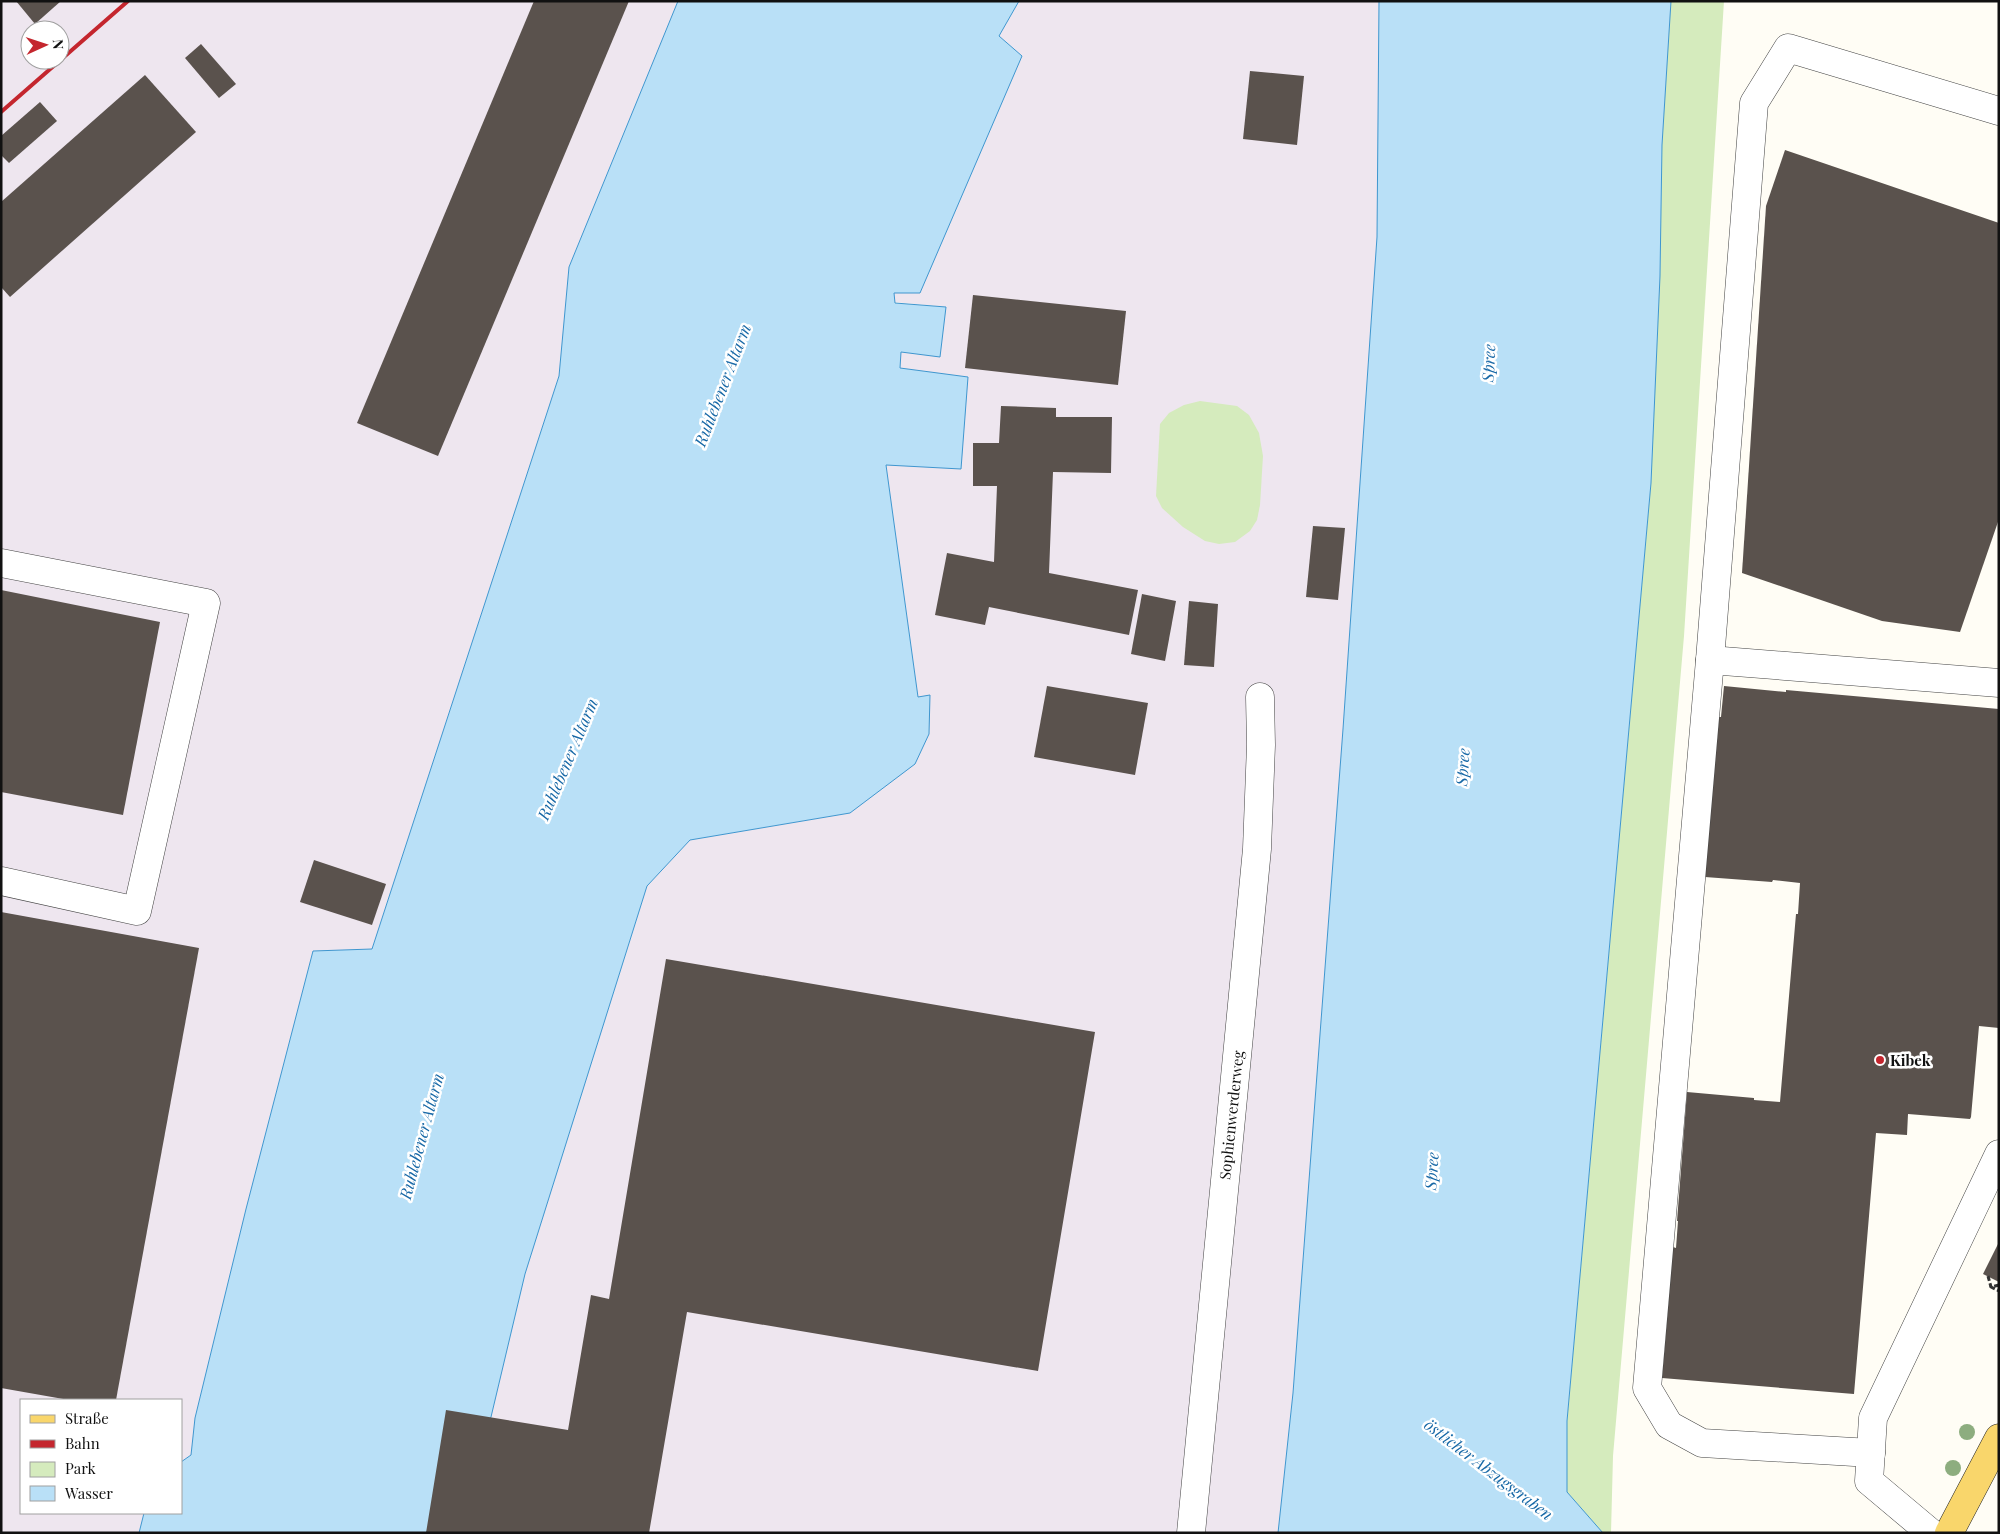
<svg xmlns="http://www.w3.org/2000/svg" width="2000" height="1534" font-family="'Playfair Display',serif">
  <rect width="100%" height="100%" fill="#fffdf5"/>
  <!-- industrial -->
  <g fill="#eee6ef" fill-rule="evenodd">
    <path d="M 1,1 L 678,1 L 569,267 L 559,376 L 372,949 L 313,951 L 246,1209 L 195,1418 L 191,1455 L 181,1462 L 181,1400 L 21,1400 L 21,1513 L 144,1513 L 139,1533 L 1,1533 ZM 30,30 L 60,30 L 60,60 L 30,60 Z"/>
    <path d="M 1019,1 L 1379,1 L 1377,237 L 1343,729 L 1293,1393 L 1278,1533 L 426,1533 L 491,1417 L 525,1274 L 647,886 L 690,840 L 850,813 L 930,696 L 918,698 L 886,465 L 963,434 L 968,377 L 899,368 L 900,351 L 946,307 L 894,302 L 894,293 L 1022,56 L 999,36 Z"/>
  </g>
  <!-- green -->
  <g fill="#d5ebbd">
    <path d="M 1671,1 L 1724,1 L 1684,636 L 1613,1456 L 1611,1533 L 1603,1533 L 1567,1492 L 1567,1421 L 1651,483 L 1660,276 L 1662,145 Z"/>
    <path d="M 1200,401 L 1237,406 L 1249,415 L 1259,433 L 1263,456 L 1260,505 L 1257,520 L 1250,531 L 1235,542 L 1219,544 L 1205,541 L 1183,527 L 1162,508 L 1156,496 L 1160,424 L 1169,413 L 1184,405 Z"/>
  </g>
  <!-- water -->
  <g fill="#b9e0f7" stroke="#3f96cf">
    <path d="M 678,1 L 1019,1 L 999,36 L 1022,56 L 920,293 L 894,293 L 895,303 L 946,307 L 940,357 L 901,352 L 900,368 L 968,377 L 961,469 L 886,465 L 918,697 L 930,695 L 929,734 L 915,764 L 850,813 L 690,840 L 647,886 L 525,1274 L 491,1417 L 426,1533 L 139,1533 L 144,1513 L 181,1513 L 181,1462 L 191,1455 L 195,1418 L 246,1209 L 313,951 L 372,949 L 559,376 L 569,267 Z"/>
    <path d="M 1379,1 L 1671,1 L 1662,145 L 1660,276 L 1651,483 L 1567,1421 L 1567,1492 L 1603,1533 L 1278,1533 L 1293,1393 L 1343,729 L 1377,237 Z"/>
  </g>
  <!-- building -->
  <g fill="#5a524d">
    <path d="M 16,1 L 61,1 L 35,24 Z"/>
    <path d="M 534,1 L 629,1 L 438,456 L 357,423 Z"/>
    <path d="M 201,44 L 236,84 L 219,98 L 185,58 Z"/>
    <path d="M 1250,71 L 1304,76 L 1297,145 L 1243,139 Z"/>
    <path d="M 145,75 L 196,132 L 10,297 L 1,287 L 1,202 Z"/>
    <path d="M 40,102 L 57,121 L 9,163 L 1,155 L 1,136 Z"/>
    <path d="M 1785,150 L 1999,223 L 1999,519 L 1960,632 L 1882,621 L 1742,573 L 1766,206 Z"/>
    <path d="M 973,295 L 1126,311 L 1118,385 L 965,368 Z"/>
    <path d="M 1001,406 L 1056,408 L 1056,417 L 1112,417 L 1111,473 L 1053,472 L 1049,573 L 1138,590 L 1129,635 L 989,607 L 985,625 L 935,615 L 947,553 L 994,562 L 997,486 L 973,486 L 973,443 L 999,443 Z"/>
    <path d="M 1313,526 L 1345,528 L 1338,600 L 1306,597 Z"/>
    <path d="M 1,590 L 160,622 L 123,815 L 1,792 Z"/>
    <path d="M 1142,594 L 1176,601 L 1165,661 L 1131,654 Z"/>
    <path d="M 1189,601 L 1218,604 L 1214,667 L 1184,665 Z"/>
    <path d="M 1047,686 L 1148,703 L 1135,775 L 1034,757 Z"/>
    <path d="M 1724,686 L 1786,692 L 1786,690 L 1999,709 L 1999,1028 L 1979,1026 L 1971,1117 L 1970,1119 L 1908,1114 L 1907,1135 L 1876,1133 L 1854,1394 L 1662,1378 L 1673,1247 L 1676,1248 L 1678,1221 L 1677,1221 L 1687,1092 L 1754,1098 L 1754,1100 L 1780,1102 L 1796,914 L 1798,914 L 1800,883 L 1773,880 L 1772,882 L 1705,877 L 1719,717 L 1721,717 Z"/>
    <path d="M 314,860 L 386,884 L 372,925 L 300,902 Z"/>
    <path d="M 1,912 L 199,948 L 116,1400 L 69,1400 L 1,1388 Z"/>
    <path d="M 666,959 L 1095,1032 L 1038,1371 L 687,1312 L 649,1533 L 426,1533 L 446,1410 L 568,1430 L 591,1295 L 609,1299 Z"/>
    <path d="M 1999,1242 L 1999,1282 L 1983,1274 Z"/>
  </g>
  <g fill="none" stroke-linecap="round" stroke-linejoin="round">
    <!-- minor casing -->
    <g stroke="#444" stroke-width="29">
      <g id="minor">
        <path d="M 1,563 L 206,603 L 137,911 L 1,881"/>
        <path d="M 1710,660 L 1754,103 L 1788,48 L 1999,111"/>
        <path d="M 1871,1453 L 1702,1443 L 1669,1425 L 1647,1388 L 1710,660 L 1999,683"/>
        <path d="M 1191,1533 L 1257,849 L 1261,745 L 1260,697"/>
        <path d="M 1931,1533 L 1869,1481 L 1873,1418 L 1999,1154"/>
      </g>
    </g>
    <!-- major casing -->
    <g stroke="#222" stroke-width="29">
      <path id="major" d="M 1949,1533 L 1999,1438"/>
    </g>
    <!-- path -->
    <g stroke="#333" stroke-width="3" stroke-dasharray="5 2.5" stroke-linecap="butt">
      <path d="M 1988,1276 L 1991,1287"/>
      <path d="M 1999,1285 L 1991,1287 L 1999,1291"/>
    </g>
    <!-- minor -->
    <use href="#minor" stroke="#fff" stroke-width="28"/>
    <!-- major -->
    <use href="#major" stroke="#f9d66b" stroke-width="28"/>
    <!-- rail -->
    <path stroke="#c4262e" stroke-width="4" d="M 1,112 L 128,1"/>
  </g>
  <!-- trees -->
  <g fill="#8dad7f">
    <circle cx="1967" cy="1432" r="8"/>
    <circle cx="1953" cy="1468" r="8"/>
  </g>
  <!-- markers -->
  <circle fill="#c4262e" stroke="#fff" stroke-width="2" cx="1880" cy="1060" r="5"/>
  <g text-anchor="middle" dominant-baseline="central" stroke-width="5" stroke-linejoin="round" paint-order="stroke">
    <!-- poi labels -->
    <g font-size="15" font-weight="bold" fill="#111" stroke="#fff" text-anchor="start">
      <text x="1890" y="1060">Kibek</text>
    </g>
    <!-- street labels -->
    <g font-size="15" fill="#111" stroke="#fff">
      <text transform="translate(1231 1115) rotate(-84)">Sophienwerderweg</text>
    </g>
    <!-- water labels -->
    <g font-size="16" font-style="italic" fill="#1768a6" stroke="#fff">
      <text transform="translate(1488 363) rotate(-87)">Spree</text>
      <text transform="translate(722 385) rotate(-69)">Ruhlebener Altarm</text>
      <text transform="translate(567 759) rotate(-67)">Ruhlebener Altarm</text>
      <text transform="translate(1462 767) rotate(-86)">Spree</text>
      <text transform="translate(421 1136) rotate(-75)">Ruhlebener Altarm</text>
      <text transform="translate(1431 1171) rotate(-86)">Spree</text>
      <text transform="translate(1489 1469) rotate(37)">östlicher Abzugsgraben</text>
    </g>
  </g>
  <!-- border -->
  <rect width="2000" height="1534" fill="none" stroke="#111111" stroke-width="5"/>
  <!-- legend -->
  <rect x="20" y="1399" width="162" height="115" fill="#ffffff" stroke="#a0a0a0"/>
  <rect x="30" y="1415" width="25" height="8" fill="#f9d66b" stroke="#a0a0a0"/>
  <text x="65" y="1424" font-size="15" fill="#111111">Straße</text>
  <rect x="30" y="1440" width="25" height="8" fill="#c4262e" stroke="#a0a0a0"/>
  <text x="65" y="1449" font-size="15" fill="#111111">Bahn</text>
  <rect x="30" y="1462" width="25" height="15" fill="#d5ebbd" stroke="#a0a0a0"/>
  <text x="65" y="1474" font-size="15" fill="#111111">Park</text>
  <rect x="30" y="1486" width="25" height="15" fill="#b9e0f7" stroke="#a0a0a0"/>
  <text x="65" y="1499" font-size="15" fill="#111111">Wasser</text>
  <!-- north arrow -->
  <g transform="translate(45 45) rotate(87)"><circle r="24" fill="#ffffff" stroke="#a0a0a0"/>
  <path d="M0-4L9 19L0 12L-9 19Z" fill="#c4262e"/>
  <text y="-8" font-size="14" font-weight="bold" text-anchor="middle" fill="#111111">N</text>
  </g>
</svg>
